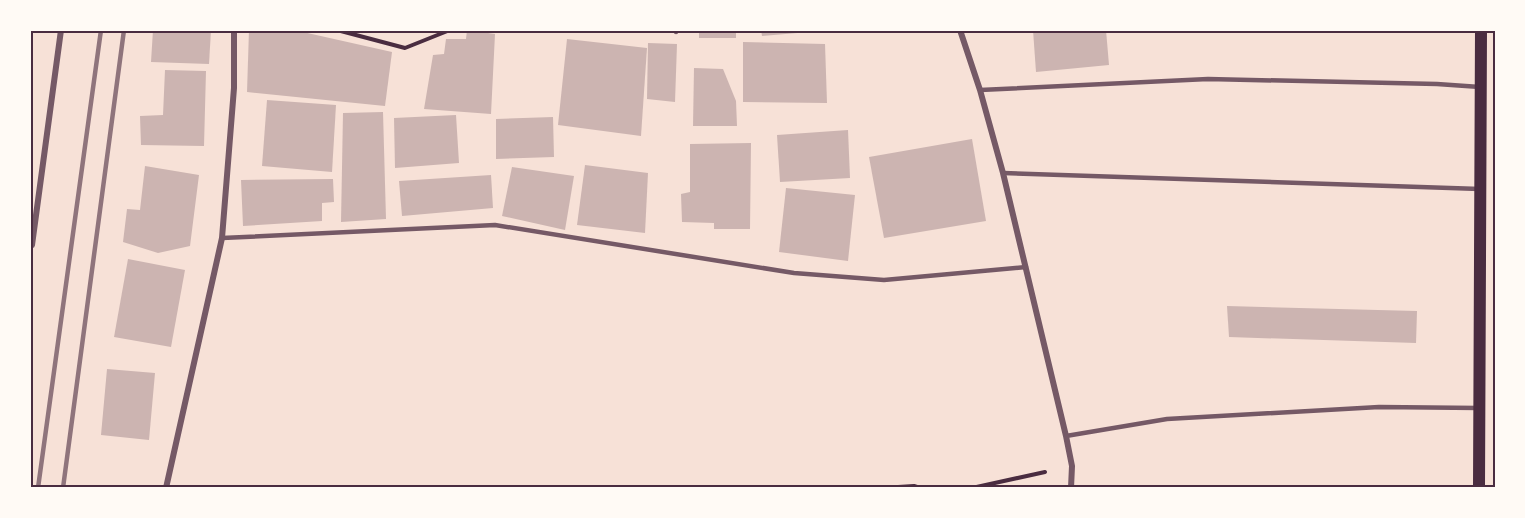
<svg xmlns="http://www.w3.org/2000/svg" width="1525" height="518" font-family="'DejaVu Sans',sans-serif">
  <rect width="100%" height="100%" fill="#f7e1d7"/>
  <!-- building -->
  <g fill="#ccb4b1">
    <path d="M 153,30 L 211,30 L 209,64 L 151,62 Z"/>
    <path d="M 249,30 L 294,30 L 392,52 L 385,106 L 247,92 Z"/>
    <path d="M 467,30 L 495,34 L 491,114 L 424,109 L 433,55 L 444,54 L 446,39 L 466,39 Z"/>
    <rect x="699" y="30" width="37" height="8"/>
    <path d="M 761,30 L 809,30 L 809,32 L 762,36 Z"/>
    <path d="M 1033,30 L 1106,30 L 1109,65 L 1036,72 Z"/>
    <path d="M 567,39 L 647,48 L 641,136 L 558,125 Z"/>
    <path d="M 743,42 L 825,44 L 827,103 L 743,102 Z"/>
    <path d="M 648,43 L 677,44 L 675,102 L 647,99 Z"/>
    <path d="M 694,68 L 723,69 L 736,101 L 737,126 L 693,126 Z"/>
    <path d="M 165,70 L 206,71 L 204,146 L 141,145 L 140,116 L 163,115 Z"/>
    <path d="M 267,100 L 336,105 L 332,172 L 262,166 Z"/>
    <path d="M 383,112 L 386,219 L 341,222 L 343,113 Z"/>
    <path d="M 456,115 L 459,163 L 395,168 L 394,118 Z"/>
    <path d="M 553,117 L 554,157 L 496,159 L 496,119 Z"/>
    <path d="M 848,130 L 850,178 L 780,182 L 777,135 Z"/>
    <path d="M 972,139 L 986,221 L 884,238 L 869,157 Z"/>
    <path d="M 751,143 L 750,229 L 714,229 L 714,223 L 682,222 L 681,194 L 690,192 L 690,144 Z"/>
    <path d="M 585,165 L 648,173 L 645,233 L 577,225 Z"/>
    <path d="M 145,166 L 199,175 L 190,246 L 158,253 L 123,242 L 127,209 L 140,210 Z"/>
    <path d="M 512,167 L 574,176 L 565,230 L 502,216 Z"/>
    <path d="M 491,175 L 493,208 L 402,216 L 399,181 Z"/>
    <path d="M 333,179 L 334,202 L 322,203 L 322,221 L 243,226 L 241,180 Z"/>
    <path d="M 786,188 L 855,195 L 848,261 L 779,252 Z"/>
    <path d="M 128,259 L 185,270 L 171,347 L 114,337 Z"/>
    <path d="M 1227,306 L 1417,311 L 1416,343 L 1229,337 Z"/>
    <path d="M 107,369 L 155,373 L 149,440 L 101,435 Z"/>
  </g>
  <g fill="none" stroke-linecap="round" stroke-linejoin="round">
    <!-- path -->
    <g stroke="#4a2c40" stroke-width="4">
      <path d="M 337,30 L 405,48 L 450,30"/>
      <path d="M 882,488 L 914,486 L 920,488"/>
      <path d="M 972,488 L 1045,472"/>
    </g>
    <!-- service -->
    <g stroke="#755966" stroke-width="4.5">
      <path d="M 676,30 L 676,32"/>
      <path d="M 980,90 L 1208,79 L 1437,84 L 1480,87"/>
      <path d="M 1003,173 L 1480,189"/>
      <path d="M 222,238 L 495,225 L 794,273 L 884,280 L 1026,267"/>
      <path d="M 1066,436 L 1167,419 L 1379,407 L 1479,408"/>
    </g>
    <!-- minor -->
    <g stroke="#755966" stroke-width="6">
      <path d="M 960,30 L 980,90 L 1003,173 L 1066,436 L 1072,466 L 1071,488"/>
      <path d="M 30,245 L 32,245 L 61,30"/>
      <path d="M 166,488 L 222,238 L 234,88 L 234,30"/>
    </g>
    <!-- secondary -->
    <path stroke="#4a2c40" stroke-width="12" d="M 1479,488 L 1481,30"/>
    <!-- rail -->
    <g stroke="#8f747c" stroke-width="4.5">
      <path d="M 38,488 L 101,30"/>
      <path d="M 63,488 L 124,30"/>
    </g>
  </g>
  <!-- border -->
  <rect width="1525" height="518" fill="none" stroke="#fffaf5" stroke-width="63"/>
  <rect x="32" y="32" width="1462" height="454" fill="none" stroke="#4a2c40" stroke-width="2"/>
</svg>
